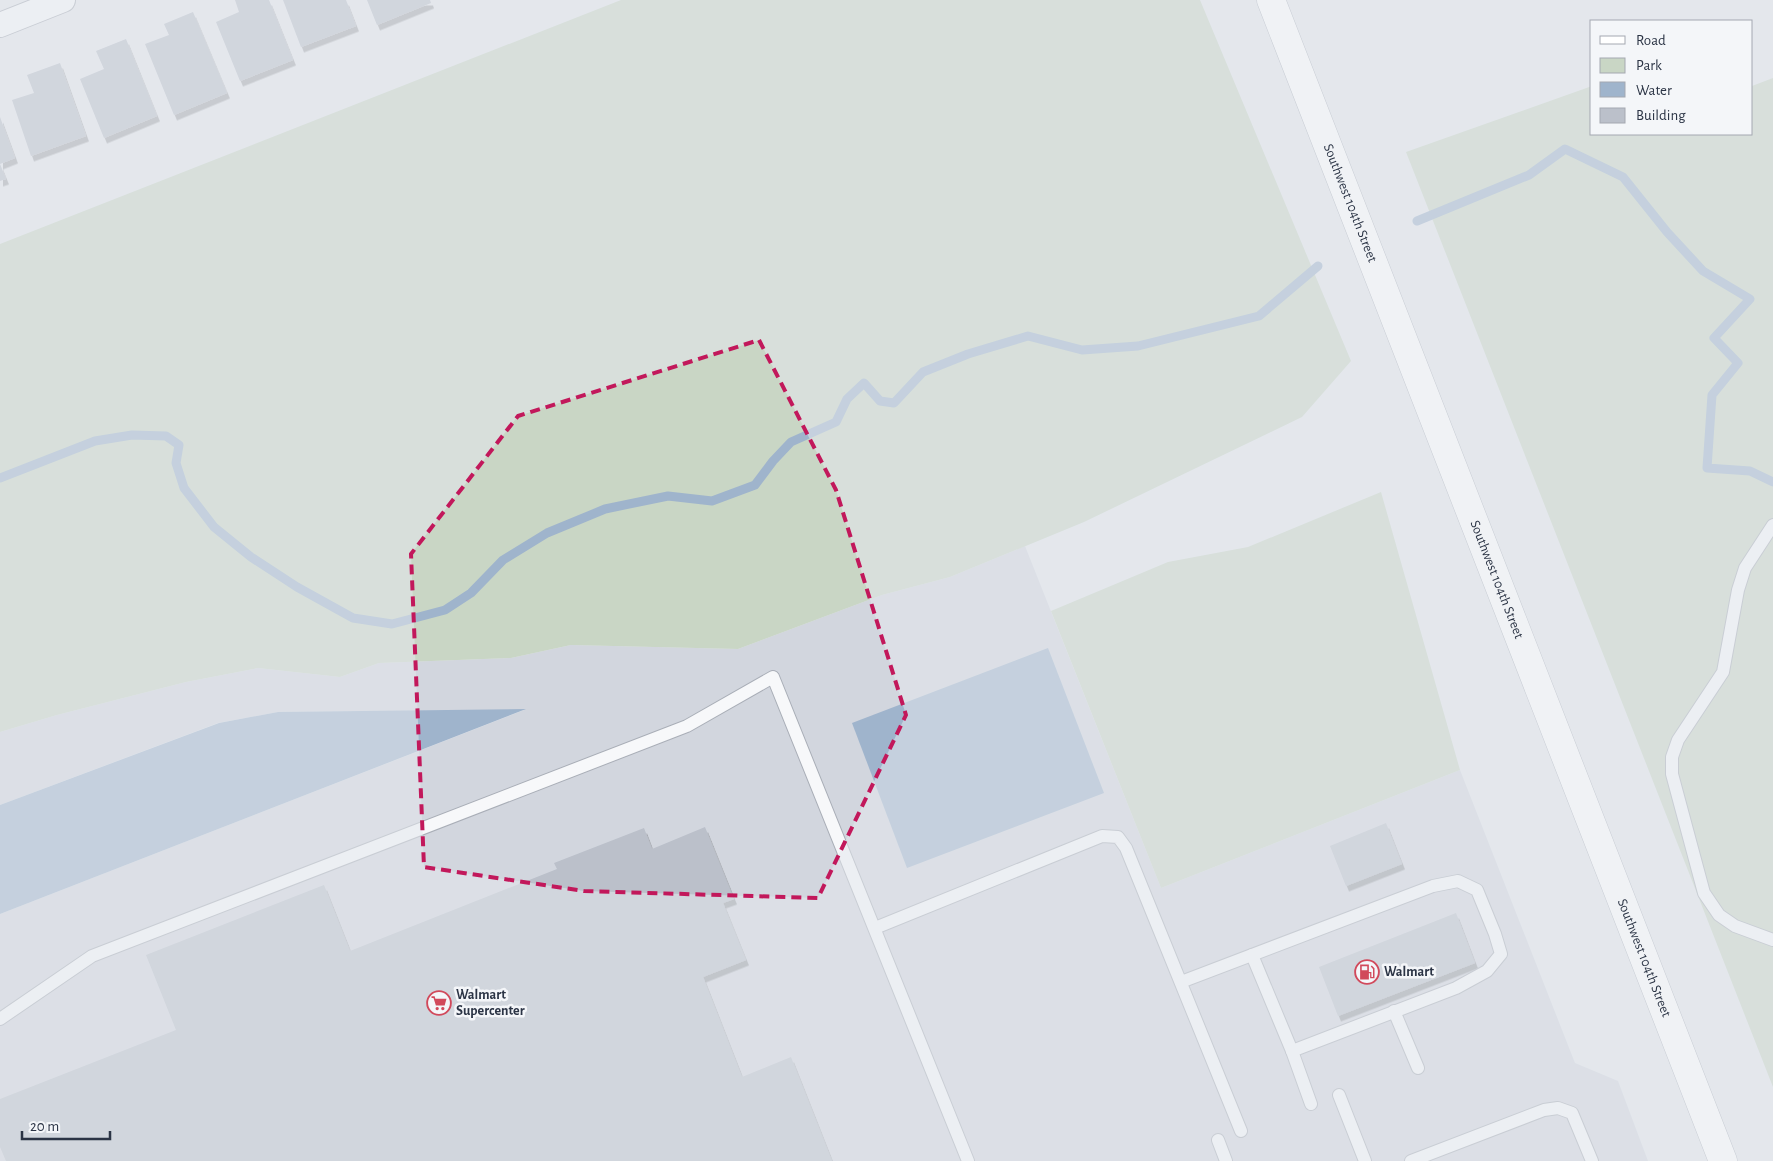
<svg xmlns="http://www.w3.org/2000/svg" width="1773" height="1161" font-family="'Alegreya Sans',sans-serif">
  <defs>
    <filter id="shadow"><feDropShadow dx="3" dy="5.5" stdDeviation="0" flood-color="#0004"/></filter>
  </defs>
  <rect width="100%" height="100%" fill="#e4e7ec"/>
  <!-- built -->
  <path fill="#d2d6de" d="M 1025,546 L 1161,888 L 1460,770 L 1575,1063 L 1618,1081 L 1648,1161 L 0,1161 L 0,914 L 524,710 L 278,712 L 218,723 L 0,805 L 0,732 L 57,715 L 186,682 L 258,668 L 340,677 L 379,663 L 511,658 L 571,645 L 738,649 L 882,595 L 950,577 Z"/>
  <!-- green -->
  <g fill="#c9d6c5">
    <path d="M 621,0 L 1200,0 L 1351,361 L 1302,417 L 1084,522 L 950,577 L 882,595 L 738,649 L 571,645 L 511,658 L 379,663 L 340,677 L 258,668 L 186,682 L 57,715 L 0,732 L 0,244 Z"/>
    <path d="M 1773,78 L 1773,1087 L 1406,152 L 1592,86 L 1592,134 L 1752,134 L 1752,86 Z"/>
    <path d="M 1381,492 L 1460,770 L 1161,888 L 1051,611 L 1168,562 L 1248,547 Z"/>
  </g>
  <!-- water -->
  <g fill="#9fb4cc">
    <path d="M 1048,648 L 1104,793 L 907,868 L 852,723 Z"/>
    <path d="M 526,709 L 0,914 L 0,805 L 219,723 L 278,712 Z"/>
  </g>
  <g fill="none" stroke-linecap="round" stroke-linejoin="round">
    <!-- stream -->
    <g stroke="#9fb4cc" stroke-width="9">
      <path d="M 1417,221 L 1529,175 L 1565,149 L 1623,177 L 1667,232 L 1703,271 L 1750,299 L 1714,338 L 1738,363 L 1712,395 L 1707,468 L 1750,471 L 1773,482"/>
      <path d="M 0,478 L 95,441 L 132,435 L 166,436 L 179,445 L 176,463 L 184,488 L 214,527 L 251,557 L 297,587 L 353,618 L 392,624 L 445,610 L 471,593 L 503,560 L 547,533 L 605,509 L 668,496 L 712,501 L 755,485 L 773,461 L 791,442 L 836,422 L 847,399 L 864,383 L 880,401 L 894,403 L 923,372 L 968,354 L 1028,336 L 1082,350 L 1138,346 L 1259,316 L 1318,266"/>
    </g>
  </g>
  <!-- building -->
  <g fill="#bbc0ca" filter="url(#shadow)">
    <path d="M 235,0 L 269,0 L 293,60 L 240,81 L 216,22 L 239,12 Z"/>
    <path d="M 283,0 L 346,0 L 356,26 L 301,47 Z"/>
    <path d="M 367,0 L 430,0 L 431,3 L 377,25 Z"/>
    <path d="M 193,12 L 227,93 L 174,115 L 145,44 L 169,35 L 164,24 Z"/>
    <path d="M 126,39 L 157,116 L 104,138 L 80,79 L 104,69 L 96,51 Z"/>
    <path d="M 60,63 L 86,136 L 31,156 L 12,100 L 34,93 L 27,75 Z"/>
    <path d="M 0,117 L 15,158 L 0,164 Z"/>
    <path d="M 0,164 L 6,179 L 0,181 Z"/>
    <path d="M 1386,823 L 1402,864 L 1346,886 L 1330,846 Z"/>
    <path d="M 705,827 L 734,899 L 723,903 L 746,960 L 703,977 L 742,1077 L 791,1057 L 832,1161 L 6,1161 L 0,1147 L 0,1099 L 176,1030 L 146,955 L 324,885 L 350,951 L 557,869 L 554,863 L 644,828 L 652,849 Z"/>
    <path d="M 1456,913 L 1475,963 L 1338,1016 L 1319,967 Z"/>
  </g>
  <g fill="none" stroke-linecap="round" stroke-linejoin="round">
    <!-- lane casing -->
    <g stroke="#a9aeb7" stroke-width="14">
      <g id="lane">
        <path d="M 1773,525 L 1745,568 L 1738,590 L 1723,672 L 1678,740 L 1672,757 L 1672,774 L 1704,893 L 1719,915 L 1735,926 L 1773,940"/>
        <path d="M 875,928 L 1102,836 L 1118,837 L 1126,848 L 1241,1131"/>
        <path d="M 1252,955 L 1292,1051 L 1311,1104"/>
        <path d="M 1181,982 L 1433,886 L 1458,881 L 1477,890 L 1495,934 L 1501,954 L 1487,971 L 1456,988 L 1292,1051"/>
        <path d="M 1394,1011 L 1418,1068"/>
        <path d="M 0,1019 L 92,956 L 687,726 L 773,677 L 968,1161"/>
        <path d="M 1339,1095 L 1365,1161"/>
        <path d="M 1218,1140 L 1226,1161"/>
        <path d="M 1411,1161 L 1544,1110 L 1558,1108 L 1572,1113 L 1592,1161"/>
      </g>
    </g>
    <!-- street casing -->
    <g stroke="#a9aeb7" stroke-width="26">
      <path id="street" d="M 0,25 L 63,0"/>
    </g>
    <!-- secondary casing -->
    <g stroke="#a9aeb7" stroke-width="29">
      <g id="secondary">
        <path id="s1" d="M 1271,0 L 1723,1161"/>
      </g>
    </g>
    <!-- lane -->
    <use href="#lane" stroke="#f7f8fa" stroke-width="12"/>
    <!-- street -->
    <use href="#street" stroke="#f7f8fa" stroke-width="24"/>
    <!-- secondary -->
    <use href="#secondary" stroke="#fff" stroke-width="28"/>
  </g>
  <!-- marked area -->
  <path d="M0 0H1773V1161H0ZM 759,340 L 836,490 L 906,715 L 818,898 L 584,891 L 424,867 L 411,554 L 518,416 Z" fill="#e4e7ec" fill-opacity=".55" fill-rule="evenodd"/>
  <path fill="none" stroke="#c2185b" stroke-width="4" stroke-dasharray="10 6" stroke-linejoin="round" d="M 759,340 L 836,490 L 906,715 L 818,898 L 584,891 L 424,867 L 411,554 L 518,416 Z"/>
  <!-- icons -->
  <defs>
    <g id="fuel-ring" transform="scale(1.25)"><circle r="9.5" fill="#f4f6f9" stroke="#d1495b" stroke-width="1.5"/><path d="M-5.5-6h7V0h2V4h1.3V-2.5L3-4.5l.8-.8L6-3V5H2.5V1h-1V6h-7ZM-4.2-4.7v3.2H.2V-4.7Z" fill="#d1495b"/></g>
    <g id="supermarket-ring" transform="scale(1.25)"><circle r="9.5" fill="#f4f6f9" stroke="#d1495b" stroke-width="1.5"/><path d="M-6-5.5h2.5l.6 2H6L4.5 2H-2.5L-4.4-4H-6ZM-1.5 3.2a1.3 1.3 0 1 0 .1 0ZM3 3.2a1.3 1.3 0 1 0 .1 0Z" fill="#d1495b"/></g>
  </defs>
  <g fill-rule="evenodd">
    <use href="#fuel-ring" x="1367" y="972"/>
    <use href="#supermarket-ring" x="439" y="1003"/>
  </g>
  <g text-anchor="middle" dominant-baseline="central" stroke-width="5" stroke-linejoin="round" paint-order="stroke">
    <!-- street labels -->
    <g font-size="14" fill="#2b3445" stroke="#f4f6f9">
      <text stroke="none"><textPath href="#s1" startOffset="218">Southwest 104th Street</textPath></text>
      <text stroke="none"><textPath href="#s1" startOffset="622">Southwest 104th Street</textPath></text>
      <text stroke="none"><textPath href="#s1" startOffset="1028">Southwest 104th Street</textPath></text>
    </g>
    <!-- poi labels -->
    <g font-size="14" font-weight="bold" fill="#2b3445" stroke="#f4f6f9" text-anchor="start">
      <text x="1384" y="972">Walmart</text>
      <text x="456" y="995">Walmart<tspan x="456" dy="16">Supercenter</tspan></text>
    </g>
  </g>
  <!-- legend -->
  <rect x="1590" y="20" width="162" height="115" fill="#f4f6f9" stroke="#a4a8b1"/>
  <rect x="1600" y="36" width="25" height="8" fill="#ffffff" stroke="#a4a8b1"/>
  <text x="1636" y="45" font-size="15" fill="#2b3445">Road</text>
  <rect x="1600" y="58" width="25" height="15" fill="#c9d6c5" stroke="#a4a8b1"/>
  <text x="1636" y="70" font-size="15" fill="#2b3445">Park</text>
  <rect x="1600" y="82" width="25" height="15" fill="#9fb4cc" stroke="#a4a8b1"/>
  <text x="1636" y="95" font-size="15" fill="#2b3445">Water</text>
  <rect x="1600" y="108" width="25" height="15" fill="#bbc0ca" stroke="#a4a8b1"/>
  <text x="1636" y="120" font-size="15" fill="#2b3445">Building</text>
  <!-- scale -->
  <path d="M22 1131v8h88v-8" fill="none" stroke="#2b3445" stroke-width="2.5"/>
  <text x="30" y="1131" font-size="15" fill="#2b3445" stroke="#f4f6f9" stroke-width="4" paint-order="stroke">20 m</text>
</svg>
